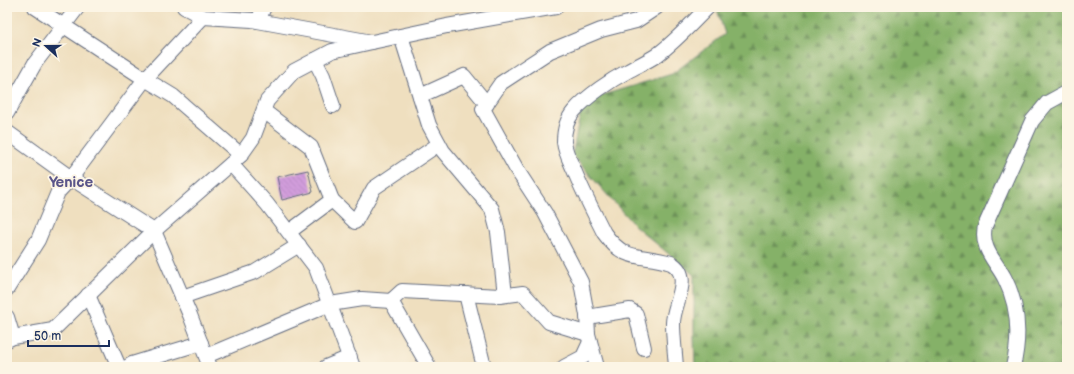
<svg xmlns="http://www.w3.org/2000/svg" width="1074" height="374" font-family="'Balsamiq Sans',sans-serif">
  <defs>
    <pattern id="forest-firs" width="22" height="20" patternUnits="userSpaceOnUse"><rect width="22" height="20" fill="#85b168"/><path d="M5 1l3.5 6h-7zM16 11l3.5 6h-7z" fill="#6c9059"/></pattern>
    <pattern id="building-back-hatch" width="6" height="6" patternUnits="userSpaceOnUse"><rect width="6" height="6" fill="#d39edd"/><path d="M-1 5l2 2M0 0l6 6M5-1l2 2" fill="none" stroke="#aa81b6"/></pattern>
  </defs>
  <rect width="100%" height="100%" fill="#fcf5e5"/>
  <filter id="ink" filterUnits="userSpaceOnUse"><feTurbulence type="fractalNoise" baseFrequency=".025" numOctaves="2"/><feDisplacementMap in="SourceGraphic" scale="8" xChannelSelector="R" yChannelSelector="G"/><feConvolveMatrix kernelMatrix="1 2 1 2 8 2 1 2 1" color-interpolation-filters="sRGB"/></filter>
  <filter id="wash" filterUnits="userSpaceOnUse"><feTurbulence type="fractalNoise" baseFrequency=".012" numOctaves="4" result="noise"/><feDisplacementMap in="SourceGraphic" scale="16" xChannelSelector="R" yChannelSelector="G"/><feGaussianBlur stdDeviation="0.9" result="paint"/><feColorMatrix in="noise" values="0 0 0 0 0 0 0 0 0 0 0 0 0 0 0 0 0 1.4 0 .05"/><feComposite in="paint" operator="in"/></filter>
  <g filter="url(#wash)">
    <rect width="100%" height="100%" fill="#efdfbf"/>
    <!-- forest -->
    <path fill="url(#forest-firs)" stroke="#507063" d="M 716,7 L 1067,7 L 1067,367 L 695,367 L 694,337 L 694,275 L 634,225 L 572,155 L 583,101 L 672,74 L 725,34 Z"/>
    <g id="blocks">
      <!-- building -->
      <path fill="url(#building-back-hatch)" d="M 308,170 L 313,192 L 282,200 L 277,177 Z"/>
    </g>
  </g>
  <g filter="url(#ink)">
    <use href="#blocks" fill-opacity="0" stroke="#656d80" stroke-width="1"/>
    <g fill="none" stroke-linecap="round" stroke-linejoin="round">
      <!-- minor casing -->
      <g stroke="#656d80" stroke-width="16">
        <g id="minor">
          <path d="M 35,7 L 145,79 L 173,96 L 241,155"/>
          <path d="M 184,7 L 203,17 L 252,20 L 372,42 L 447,26 L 556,7"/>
          <path d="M 258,21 L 264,7"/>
          <path d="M 401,36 L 429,125 L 443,151 L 492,209 L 498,232 L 505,295"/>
          <path d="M 315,60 L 323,76 L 333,106"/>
          <path d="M 420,96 L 464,76 L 487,104"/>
          <path d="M 264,111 L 311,147 L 332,200 L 355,222 L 374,188 L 439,144"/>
          <path d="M 7,113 L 35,63 L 78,7"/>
          <path d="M 7,132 L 71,178 L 154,231 L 190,315 L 210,367"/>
          <path d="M 231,164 L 267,204 L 316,268 L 353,367"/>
          <path d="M 289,232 L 332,200"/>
          <path d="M 7,289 L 38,240 L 58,192 L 71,178 L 145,79 L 203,17"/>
          <path d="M 466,294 L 484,367"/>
          <path d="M 88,295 L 119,367"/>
          <path d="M 182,297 L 255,272 L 299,245"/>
          <path d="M 391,301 L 429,367"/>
          <path d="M 7,317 L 13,337"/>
          <path d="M 587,317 L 630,310 L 636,314 L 644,348"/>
          <path d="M 7,340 L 13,337 L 53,330 L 154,231 L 241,155 L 253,138 L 267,101 L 294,71 L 332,51 L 372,42"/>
          <path d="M 206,356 L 330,304 L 362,299 L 391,301 L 402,291 L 500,296 L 523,293 L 549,322 L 588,334"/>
          <path d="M 127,367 L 132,364 L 201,343"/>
          <path d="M 326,367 L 350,357"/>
          <path d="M 564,367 L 583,357 L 590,342"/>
          <path d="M 597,367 L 588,334 L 587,315 L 581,282 L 545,213 L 517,170 L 483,109 L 501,83 L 550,51 L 601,30 L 636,21 L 657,7"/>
          <path d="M 676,367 C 675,352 673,338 673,323 C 673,304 694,276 671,263 C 641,253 626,264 604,233 C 594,213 583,192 574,170 C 570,161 565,152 564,142 C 564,131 567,119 574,111 C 587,96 611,80 628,71 C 637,66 648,61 657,55 C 676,41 691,24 708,7"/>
          <path d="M 1013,367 C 1020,338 1019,307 1005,279 C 996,261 980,249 985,226 L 1032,121 L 1047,103 L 1067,92"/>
        </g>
      </g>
      <!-- minor -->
      <use href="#minor" stroke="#fff" stroke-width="14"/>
    </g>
  </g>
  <g text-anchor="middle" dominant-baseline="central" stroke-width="3.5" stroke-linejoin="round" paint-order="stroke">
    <!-- district labels -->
    <g font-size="15" font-weight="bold" fill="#5b568a" stroke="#fcf5e5">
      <text x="71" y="182">Yenice</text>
    </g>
  </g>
  <!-- margin -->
  <rect width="1074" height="374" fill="none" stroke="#fcf5e5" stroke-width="24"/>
  <!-- north arrow -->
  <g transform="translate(46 46) rotate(291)" stroke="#fcf5e5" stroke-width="3" paint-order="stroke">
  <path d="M0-3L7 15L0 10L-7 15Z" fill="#1b2f5e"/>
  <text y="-6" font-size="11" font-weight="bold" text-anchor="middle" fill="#1b2f5e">N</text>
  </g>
  <!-- scale -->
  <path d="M28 340v6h81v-6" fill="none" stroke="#1b2f5e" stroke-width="2"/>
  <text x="34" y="340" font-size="12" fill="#1b2f5e" stroke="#fcf5e5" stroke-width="3" paint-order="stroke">50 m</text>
</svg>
